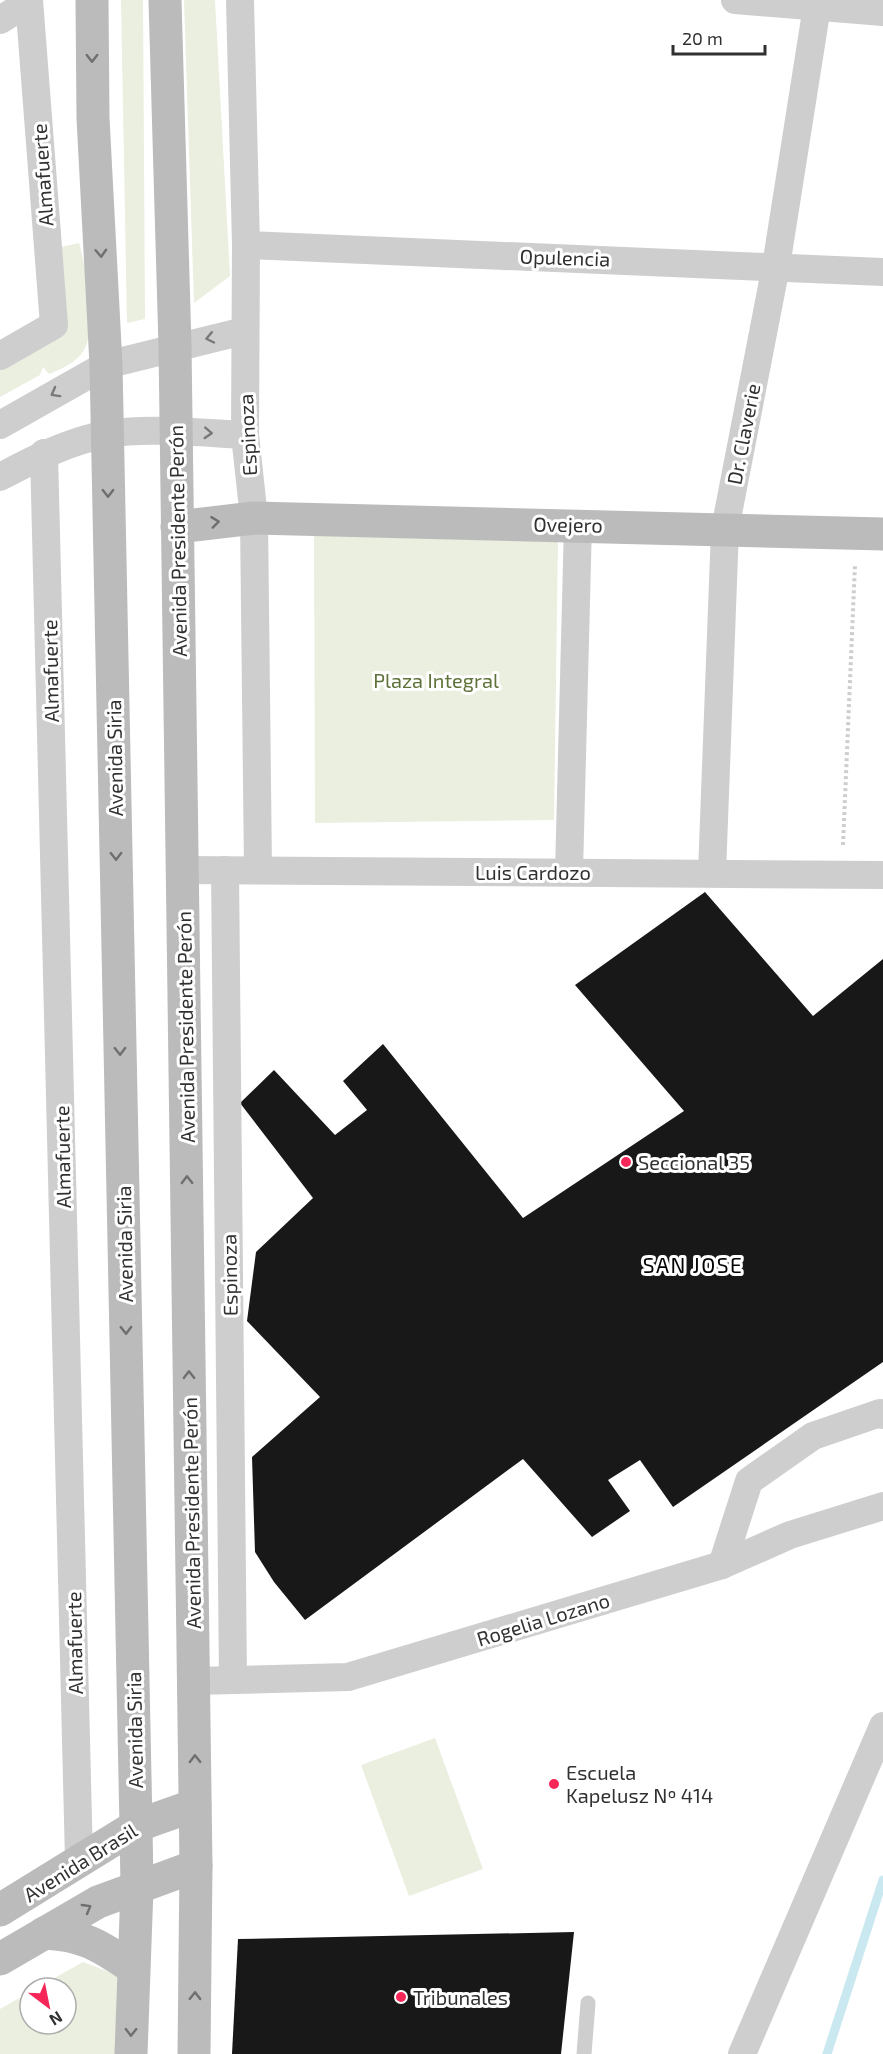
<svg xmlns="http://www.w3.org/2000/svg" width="883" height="2054" font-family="'Exo 2',sans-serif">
  <rect width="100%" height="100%" fill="#fff"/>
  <!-- green -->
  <g fill="#eaefdf">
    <path d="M 121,0 L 143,0 L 145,319 L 127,323 Z"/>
    <path d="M 184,0 L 215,0 L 230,276 L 194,303 Z"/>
    <path d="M 79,243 C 86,270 98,325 84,350 C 77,362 62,369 49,374 L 43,367 L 40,375 L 0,397 L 0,360 L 52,329 L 61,247 Z"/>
    <path d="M 314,532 L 558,539 L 554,820 L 315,823 Z"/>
    <path d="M 435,1738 L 483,1869 L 409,1896 L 361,1765 Z"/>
    <path d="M 83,1962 L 117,1975 L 116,2054 L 0,2054 L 0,2009 L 30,1992 L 30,2024 L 66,2024 L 66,1988 L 37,1988 Z"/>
  </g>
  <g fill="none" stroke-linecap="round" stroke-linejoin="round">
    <!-- stream -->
    <path stroke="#cae8f0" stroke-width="9" d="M 827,2054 L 883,1880"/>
  </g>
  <!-- building -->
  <g fill="#181818">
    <path d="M 705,892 L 813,1016 L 883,959 L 883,1362 L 673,1507 L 640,1460 L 608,1480 L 630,1511 L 592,1537 L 523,1459 L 305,1620 L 274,1582 L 255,1552 L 252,1457 L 320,1397 L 247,1321 L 256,1252 L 313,1198 L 240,1103 L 274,1070 L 335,1135 L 367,1110 L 343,1081 L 383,1044 L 523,1218 L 684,1111 L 575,985 Z"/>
    <path d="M 574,1932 L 561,2054 L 232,2054 L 238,1939 Z"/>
  </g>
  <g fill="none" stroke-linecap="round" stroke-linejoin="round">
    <!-- path -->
    <path stroke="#cecece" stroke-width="4" stroke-dasharray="3 3" stroke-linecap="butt" d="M 843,845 L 855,564"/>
    <!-- lane -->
    <path stroke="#cecece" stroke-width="15" d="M 584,2054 L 588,2003"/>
    <!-- street -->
    <g stroke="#cecece" stroke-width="28">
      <path d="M 240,0 L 246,245 L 245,435 L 254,518 L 258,870"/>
      <path d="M 735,0 L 883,12"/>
      <path d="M 0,20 L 29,2"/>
      <path d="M 246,245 L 883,272"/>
      <path d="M 0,356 L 54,325 L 29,0"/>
      <path d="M 0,425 L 106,365 L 244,331"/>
      <path d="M 44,453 L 79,1860"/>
      <path d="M 0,477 C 34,459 69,441 107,434 C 146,427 204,433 245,435"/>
      <path d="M 183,870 L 883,875"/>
      <path d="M 225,870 L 233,1680"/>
      <path d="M 569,872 L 578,524"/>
      <path d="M 712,873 L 725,529 L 776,266 L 818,0"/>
      <path d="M 722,1565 L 749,1481 L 813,1436 L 880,1413 L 883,1415"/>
      <path d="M 194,1681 L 348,1677 L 722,1565 L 790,1535 L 883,1506"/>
      <path d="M 742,2054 L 883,1726"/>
    </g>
    <!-- secondary -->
    <g stroke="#bbb" stroke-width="33">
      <path d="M 92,0 L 93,118 L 106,365 L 136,1826 L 137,1888 L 131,2054"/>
      <path d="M 165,0 L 175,346 L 196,1866 L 194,2054"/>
      <path d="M 177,527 L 254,518 L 883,534"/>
      <path d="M 0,1910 L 136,1826 L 195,1805"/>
      <path d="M 44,1933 C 85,1935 100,1946 133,1968"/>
      <path d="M 0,1959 L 98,1902 L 196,1866"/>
    </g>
  </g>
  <!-- one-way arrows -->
  <defs><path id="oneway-chevron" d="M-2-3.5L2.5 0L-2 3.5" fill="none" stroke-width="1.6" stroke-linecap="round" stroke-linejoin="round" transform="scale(1.5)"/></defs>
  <g stroke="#6f6f6f">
    <use href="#oneway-chevron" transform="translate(92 58) rotate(90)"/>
    <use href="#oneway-chevron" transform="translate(101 253) rotate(87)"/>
    <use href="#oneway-chevron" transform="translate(108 493) rotate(89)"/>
    <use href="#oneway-chevron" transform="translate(215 522) rotate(-7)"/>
    <use href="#oneway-chevron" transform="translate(116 856) rotate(89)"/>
    <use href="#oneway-chevron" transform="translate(120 1051) rotate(89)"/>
    <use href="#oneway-chevron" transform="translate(187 1180) rotate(-91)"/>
    <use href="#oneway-chevron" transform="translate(126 1330) rotate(89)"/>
    <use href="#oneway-chevron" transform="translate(189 1375) rotate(-91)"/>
    <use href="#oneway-chevron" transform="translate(195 1759) rotate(-91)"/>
    <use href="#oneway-chevron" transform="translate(87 1908) rotate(-30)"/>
    <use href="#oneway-chevron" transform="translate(195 1996) rotate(-89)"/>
    <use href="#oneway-chevron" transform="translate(131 2032) rotate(91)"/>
  </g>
  <g stroke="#787878">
    <use href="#oneway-chevron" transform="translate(210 338) rotate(168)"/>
    <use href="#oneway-chevron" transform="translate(55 393) rotate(151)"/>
    <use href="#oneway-chevron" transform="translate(208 433) rotate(3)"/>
  </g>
  <!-- markers -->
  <g fill="#f62659" stroke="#fff" stroke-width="2">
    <circle cx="626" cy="1162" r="6"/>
    <circle cx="554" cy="1784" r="6"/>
    <circle cx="401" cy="1997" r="6"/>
  </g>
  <g text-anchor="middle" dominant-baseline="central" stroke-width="6" stroke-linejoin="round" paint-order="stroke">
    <!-- street labels -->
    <g font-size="20" fill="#313131" stroke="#fff">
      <text transform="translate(42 175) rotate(-94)">Almafuerte</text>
      <text transform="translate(565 257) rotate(2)">Opulencia</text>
      <text transform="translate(743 434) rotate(-79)">Dr. Claverie</text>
      <text transform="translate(247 435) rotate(-93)">Espinoza</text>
      <text transform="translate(568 524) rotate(1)">Ovejero</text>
      <text transform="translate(177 541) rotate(-91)">Avenida Presidente Perón</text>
      <text transform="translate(50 671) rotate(-91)">Almafuerte</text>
      <text transform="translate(114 758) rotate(-91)">Avenida Siria</text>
      <text x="533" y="872">Luis Cardozo</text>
      <text transform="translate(185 1027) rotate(-91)">Avenida Presidente Perón</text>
      <text transform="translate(62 1157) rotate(-91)">Almafuerte</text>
      <text transform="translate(124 1244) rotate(-91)">Avenida Siria</text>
      <text transform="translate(229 1275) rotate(-91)">Espinoza</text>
      <text transform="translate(191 1513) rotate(-91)">Avenida Presidente Perón</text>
      <text transform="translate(543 1619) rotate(-17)">Rogelia Lozano</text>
      <text transform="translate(74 1643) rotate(-91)">Almafuerte</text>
      <text transform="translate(134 1730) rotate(-91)">Avenida Siria</text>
      <text transform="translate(80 1862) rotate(-32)">Avenida Brasil</text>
    </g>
    <!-- park labels -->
    <g font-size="20" fill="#5e7239" stroke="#fff">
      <text x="436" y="680">Plaza Integral</text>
    </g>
    <!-- poi labels -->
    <g font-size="20" fill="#313131" stroke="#fff" text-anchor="start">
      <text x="638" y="1162">Seccional 35</text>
      <text x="566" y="1772">Escuela<tspan x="566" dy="23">Kapelusz Nº 414</tspan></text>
      <text x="413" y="1997">Tribunales</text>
    </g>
    <!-- neighbourhood labels -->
    <g font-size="21" letter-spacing="1.5" fill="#000" stroke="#fff">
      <text x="693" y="1264">SAN JOSE</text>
    </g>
  </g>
  <!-- north arrow -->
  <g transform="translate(48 2006) rotate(148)"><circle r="28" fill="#ffffff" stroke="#adadad" stroke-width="1.5"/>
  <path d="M0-4.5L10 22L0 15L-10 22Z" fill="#f62659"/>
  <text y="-9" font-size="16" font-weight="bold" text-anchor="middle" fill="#313131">N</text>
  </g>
  <!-- scale -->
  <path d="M673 45v9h92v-9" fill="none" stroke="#313131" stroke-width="3"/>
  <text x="682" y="45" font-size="18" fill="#313131" stroke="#ffffff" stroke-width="4.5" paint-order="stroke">20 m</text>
</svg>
